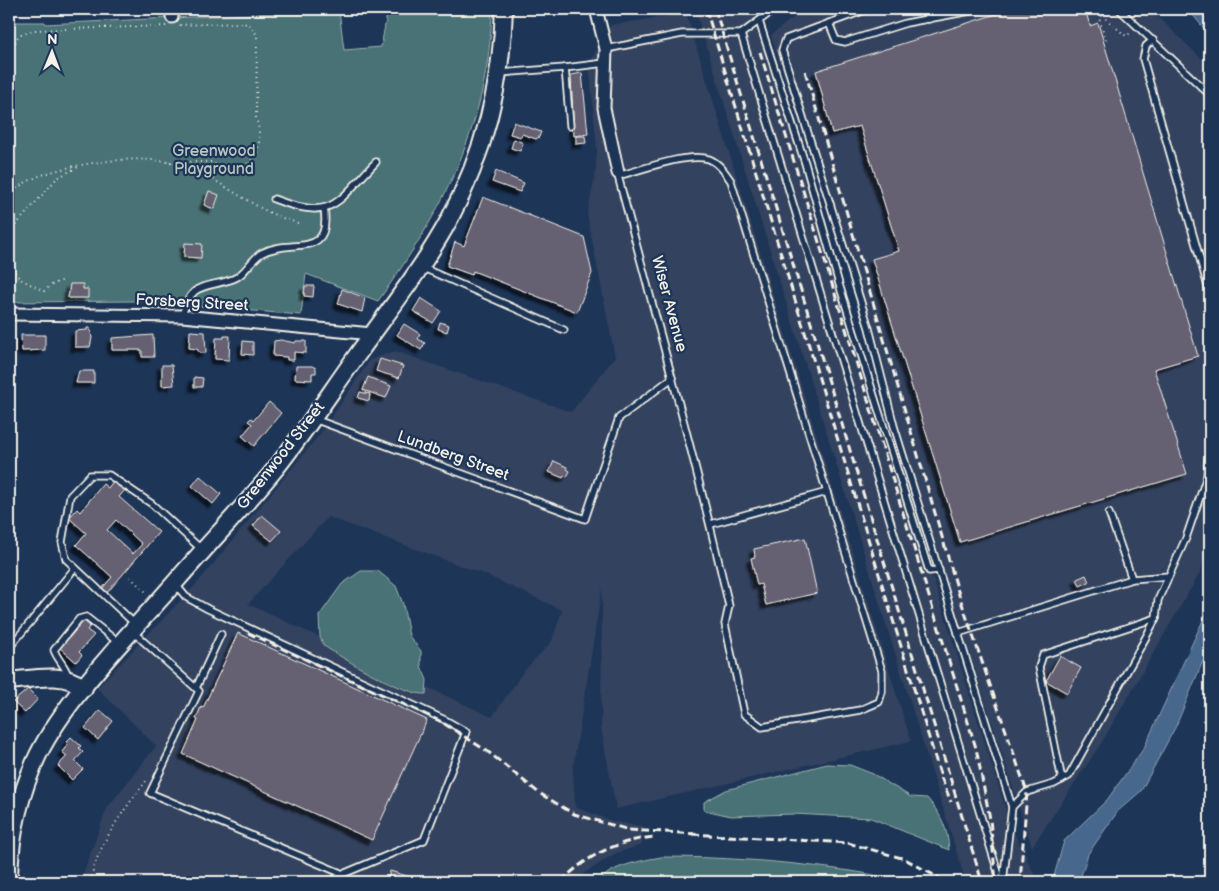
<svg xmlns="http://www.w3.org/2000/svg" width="1219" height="891" font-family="'Balsamiq Sans',sans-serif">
  <defs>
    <filter id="shadow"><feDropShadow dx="-4.5" dy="4.5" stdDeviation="1" flood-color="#0009"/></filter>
  </defs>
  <rect width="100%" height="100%" fill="#1d3557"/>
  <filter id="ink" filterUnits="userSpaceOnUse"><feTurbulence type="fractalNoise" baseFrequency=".02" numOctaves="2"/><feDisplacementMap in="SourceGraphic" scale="10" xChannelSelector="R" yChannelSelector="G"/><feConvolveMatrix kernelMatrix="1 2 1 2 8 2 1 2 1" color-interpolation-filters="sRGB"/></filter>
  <g filter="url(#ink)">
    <!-- built -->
    <g fill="#33425f" fill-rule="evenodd">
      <path d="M 695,9 L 752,9 L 769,56 L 1011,826 L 1038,882 L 966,882 Z"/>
      <path d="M 804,9 L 1150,9 L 1203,60 L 1210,70 L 1210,531 L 1201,571 L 1102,742 L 1032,847 L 771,35 Z"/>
      <path d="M 686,13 L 911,741 L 616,809 L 601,728 L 602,588 L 573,768 L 575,807 L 615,822 L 643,826 L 642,845 L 616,853 L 585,873 L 576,882 L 80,882 L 107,808 L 156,746 L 97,688 L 199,581 L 320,434 L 370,360 L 395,351 L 571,412 L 615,357 L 587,214 L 595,177 L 597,150 L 589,63 L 611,25 ZM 328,517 L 486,575 L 562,610 L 552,641 L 523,672 L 492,717 L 248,604 Z"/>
    </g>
    <!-- green -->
    <g fill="#497276" stroke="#9eb2af">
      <path d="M 388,9 L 492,9 C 489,123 444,210 378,301 L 306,274 L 301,315 L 137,301 L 9,302 L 9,22 L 45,22 L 45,24 L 339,10 L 344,50 L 381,47 Z"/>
      <path d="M 361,571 L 378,571 L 396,586 L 403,604 L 409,636 L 421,651 L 421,666 L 427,680 L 426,694 C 406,696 342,658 324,646 L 320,637 L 319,616 L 342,584 Z"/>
      <path d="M 827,764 L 850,765 L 873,774 L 911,797 L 927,798 C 941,814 948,829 949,850 L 871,818 L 793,814 L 731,816 L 704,810 L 704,802 L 726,790 Z"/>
      <path d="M 661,857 C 720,857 779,861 836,869 C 856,872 878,874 896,882 L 600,882 C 607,866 645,860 661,857 Z"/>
    </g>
    <!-- water -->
    <g fill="#46688c" stroke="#8c9fb1">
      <path d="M 1188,9 L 1210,9 L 1210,36 Z"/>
      <path d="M 1210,605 L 1210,644 L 1176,726 L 1141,791 L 1118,811 L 1088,854 L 1079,882 L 1056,882 L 1054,876 L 1064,841 L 1107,800 L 1144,748 Z"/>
    </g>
    <!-- building -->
    <g fill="#656072" stroke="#f4f1e8" fill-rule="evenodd" filter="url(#shadow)">
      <path d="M 1012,9 L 1085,9 L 1090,26 L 1098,23 L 1198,356 L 1154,369 L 1187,474 L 960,542 L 872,259 L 899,251 L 860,126 L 832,133 L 816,71 Z"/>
      <path d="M 582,73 L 588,134 L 574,136 L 571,75 Z"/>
      <path d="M 514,122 L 541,132 L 539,137 L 536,139 L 522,134 L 521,137 L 510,134 Z"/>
      <path d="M 576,136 L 585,136 L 586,143 L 576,144 Z"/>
      <path d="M 514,139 L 523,143 L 520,151 L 511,148 Z"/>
      <path d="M 496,171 L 524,183 L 520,192 L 492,182 Z"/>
      <path d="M 209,191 L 219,195 L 214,209 L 204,205 Z"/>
      <path d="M 483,197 L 584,237 L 592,273 L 577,312 L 473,271 L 472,275 L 447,266 L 455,242 L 464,246 Z"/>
      <path d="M 185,243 L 202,244 L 201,258 L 184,257 Z"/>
      <path d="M 70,284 L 83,284 L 83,289 L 88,289 L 88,298 L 68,298 Z"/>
      <path d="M 305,286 L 314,286 L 313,297 L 304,296 Z"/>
      <path d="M 342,289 L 365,298 L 362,312 L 338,304 Z"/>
      <path d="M 421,298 L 441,311 L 433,323 L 413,311 Z"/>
      <path d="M 440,322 L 449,325 L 447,332 L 438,329 Z"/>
      <path d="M 404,324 L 420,334 L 418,339 L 425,343 L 421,350 L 397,335 Z"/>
      <path d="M 87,328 L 90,328 L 92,338 L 90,347 L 75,347 L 75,331 L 87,330 Z"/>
      <path d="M 190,331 L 205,332 L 206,353 L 200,353 L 197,349 L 189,348 Z"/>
      <path d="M 21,335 L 45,335 L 45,350 L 22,351 Z"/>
      <path d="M 153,335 L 154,357 L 142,357 L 142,350 L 112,350 L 112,338 Z"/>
      <path d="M 224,336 L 230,336 L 229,360 L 215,359 L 216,338 L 224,338 Z"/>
      <path d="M 281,340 L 295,343 L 296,341 L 306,341 L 306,353 L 294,352 L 294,360 L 287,360 L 287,357 L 273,356 L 274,341 Z"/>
      <path d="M 243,341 L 253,342 L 253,355 L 242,354 Z"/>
      <path d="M 380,359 L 403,366 L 399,378 L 376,371 Z"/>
      <path d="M 162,365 L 172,365 L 174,385 L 162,386 Z"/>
      <path d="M 296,366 L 312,366 L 316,368 L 316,373 L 312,373 L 312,380 L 295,379 Z"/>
      <path d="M 79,371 L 94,371 L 94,383 L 76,383 Z"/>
      <path d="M 194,377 L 203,378 L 202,387 L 194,387 Z"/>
      <path d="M 368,377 L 391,386 L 386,398 L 363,390 Z"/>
      <path d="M 360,392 L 370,394 L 369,401 L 358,398 Z"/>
      <path d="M 269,402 L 281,413 L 254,446 L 242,436 L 252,424 L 248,421 L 251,418 L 254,420 Z"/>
      <path d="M 554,461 L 567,467 L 567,469 L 570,471 L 567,477 L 564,476 L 563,478 L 549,472 Z"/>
      <path d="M 200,476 L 221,494 L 213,504 L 192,486 Z"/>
      <path d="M 114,480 L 125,490 L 119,497 L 159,532 L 106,594 L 101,590 L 112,577 L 76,545 L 86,533 L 69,518 L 77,509 L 80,512 L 103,484 L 108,488 ZM 116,520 L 142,544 L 133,554 L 107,530 Z"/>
      <path d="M 262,515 L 281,531 L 272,541 L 253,526 Z"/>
      <path d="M 805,538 L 817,593 L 766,605 L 761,584 L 757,585 L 751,558 L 755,557 L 754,549 Z"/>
      <path d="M 1086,575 L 1089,582 L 1080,586 L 1077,579 Z"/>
      <path d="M 84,621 L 90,626 L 87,630 L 94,635 L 79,652 L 82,655 L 76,662 L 60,648 Z"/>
      <path d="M 238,633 L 427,720 L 372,840 L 183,754 L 198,720 L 196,719 L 201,707 L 203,708 Z"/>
      <path d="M 1060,656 L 1081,668 L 1067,693 L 1046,681 Z"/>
      <path d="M 28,689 L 38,699 L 25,713 L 13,702 Z"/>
      <path d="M 100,710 L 113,721 L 98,740 L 85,728 Z"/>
      <path d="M 71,737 L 81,746 L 79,748 L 83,752 L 75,761 L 83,769 L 72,780 L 58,766 L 67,756 L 62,752 L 68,744 L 66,742 Z"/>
      <path d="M 390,871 L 427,882 L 387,882 Z"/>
    </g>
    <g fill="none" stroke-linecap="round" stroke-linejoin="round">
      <!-- lane casing -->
      <g stroke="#f4f1e8" stroke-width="9">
        <g id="lane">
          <path d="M 868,9 L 786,39 L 782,50 L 869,328 L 894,426 L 1012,807 L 1003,882"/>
          <path d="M 926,9 L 929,19"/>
          <path d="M 1119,9 L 1210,95"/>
          <path d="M 759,21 L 805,163 L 839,284 L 929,571 L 939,570"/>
          <path d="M 829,23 L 836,40 L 845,42 L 906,23 L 981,9"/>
          <path d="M 741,34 L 1001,882"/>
          <path d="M 1153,40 L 1146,46 L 1143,59 L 1210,294"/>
          <path d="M 606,49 L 682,34 L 741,34 L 775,9"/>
          <path d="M 500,73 L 565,68"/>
          <path d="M 570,126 L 565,68 L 605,63"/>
          <path d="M 618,173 L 618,176 C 656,319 696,461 729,606 L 725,624 L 744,714 L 762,727 L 860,710 L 879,702 L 882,692 L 882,671 L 731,181 C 725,172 719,163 709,159 C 687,152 641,170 618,176"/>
          <path d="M 274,199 C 334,222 336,203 376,162"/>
          <path d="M 421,267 L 564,330"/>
          <path d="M 182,316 C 191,281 204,289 233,279 C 245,275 250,260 262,253 C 291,237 332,261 324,208"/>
          <path d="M 314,419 L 585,519 L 619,418 L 672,378"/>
          <path d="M 1109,513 L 1132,579"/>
          <path d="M 711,524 L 827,492"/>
          <path d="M 176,585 L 186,597 L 208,609 L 445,720 L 466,732 L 424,840 L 343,874 L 330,882"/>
          <path d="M 135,624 L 66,559 L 62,542 L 70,496 L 90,475 L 109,475 L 152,504 L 201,549"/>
          <path d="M 133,632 L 199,691 L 150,793 L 343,874"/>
          <path d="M 958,633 L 1132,579 L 1169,576"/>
          <path d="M 9,648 L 75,568"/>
          <path d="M 69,679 C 67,667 58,661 54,650 L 79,619 L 86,617 L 119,643"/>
          <path d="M 196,688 L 221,634"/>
          <path d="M 1062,780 L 1039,667 L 1043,655 L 1156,618"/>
          <path d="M 1012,807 L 1027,792 L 1054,784 L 1069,776 L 1146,637 L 1156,618 L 1158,600 L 1186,538 L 1207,476 L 1210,437"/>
        </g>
      </g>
      <!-- street casing -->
      <g stroke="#f4f1e8" stroke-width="15">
        <g id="street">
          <path d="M 596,9 L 606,49 L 604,108 L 618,173"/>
          <path d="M 172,17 L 172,9"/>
          <path d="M 9,314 L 182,316 L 372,334"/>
        </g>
      </g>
      <!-- secondary casing -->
      <g stroke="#f4f1e8" stroke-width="20">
        <g id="secondary">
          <path d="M 9,681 C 33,679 64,671 84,688"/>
          <path d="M 9,874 C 11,832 20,793 38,755 C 67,696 134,630 178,579 C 210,542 245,506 276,468 C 306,430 332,390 360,351 C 390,309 424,266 449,220 C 484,154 502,83 504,9"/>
        </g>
      </g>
      <!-- path -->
      <g stroke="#f4f1e8" stroke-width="2" stroke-dasharray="1 4" stroke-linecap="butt">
        <path d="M 1094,9 L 1126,36 L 1132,32"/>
        <path d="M 1098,15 L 1106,40 L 1104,41"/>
        <path d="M 9,56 L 18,36 L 35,30 L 166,26"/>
        <path d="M 170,162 L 212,162 L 219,167 L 243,167 C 247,164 253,160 255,156 C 261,147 260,128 256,119 L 257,35 L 249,24 L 239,23 L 178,25"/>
        <path d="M 9,195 C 28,176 56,170 81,165 C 127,157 173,154 214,180 C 241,196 267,215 298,223"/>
        <path d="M 9,233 L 57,178 L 78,167"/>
        <path d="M 9,264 L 20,279 L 44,291 L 53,284 L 64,280"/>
        <path d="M 130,577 L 147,593"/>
        <path d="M 91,882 C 95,847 126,807 147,780"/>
        <path d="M 1203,882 L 1210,837"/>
      </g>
      <!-- lane -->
      <use href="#lane" stroke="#1d3557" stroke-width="5.5"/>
      <!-- street -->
      <use href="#street" stroke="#1d3557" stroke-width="11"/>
      <!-- secondary -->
      <use href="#secondary" stroke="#1d3557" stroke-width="16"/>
      <!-- rail -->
      <g stroke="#f4f1e8" stroke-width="3" stroke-dasharray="8 4" stroke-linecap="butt">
        <path d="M 706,9 L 941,777 L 951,802"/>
        <path d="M 715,9 L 982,882"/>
        <path d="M 760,52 L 976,748 L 990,819 L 996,882"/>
        <path d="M 805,71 L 960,598 L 1027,792 L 1020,882"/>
        <path d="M 248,633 L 440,721 L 487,751 L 539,793 L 574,814 L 629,830 L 698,834"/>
        <path d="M 692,834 L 848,843 L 905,859 L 946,882"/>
        <path d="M 561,882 C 586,856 618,840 655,837"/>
      </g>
    </g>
  </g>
  <g text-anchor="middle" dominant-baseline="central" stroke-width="4.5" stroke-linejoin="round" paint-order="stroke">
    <!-- park labels -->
    <g font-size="16" fill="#b8c5c0" stroke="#1d3557">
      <text x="214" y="151">Greenwood<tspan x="214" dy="18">Playground</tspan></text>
    </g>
    <!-- street labels -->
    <g font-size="16" fill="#f4f1e8" stroke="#1d3557">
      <text transform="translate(192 303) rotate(3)">Forsberg Street</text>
      <text transform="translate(669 304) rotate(75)">Wiser Avenue</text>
      <text transform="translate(281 456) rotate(-52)">Greenwood Street</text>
      <text transform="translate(453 456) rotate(20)">Lundberg Street</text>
    </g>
  </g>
  <!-- margin -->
  <rect width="1219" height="891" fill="none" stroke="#1d3557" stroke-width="30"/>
  <rect x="15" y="15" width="1189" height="861" fill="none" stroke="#f4f1e8" stroke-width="2" filter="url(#ink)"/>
  <!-- north arrow -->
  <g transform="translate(52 52) rotate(1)" stroke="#1d3557" stroke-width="4" paint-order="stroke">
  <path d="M0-4L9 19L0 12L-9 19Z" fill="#f4f1e8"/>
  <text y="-8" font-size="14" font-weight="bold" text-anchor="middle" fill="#f4f1e8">N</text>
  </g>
</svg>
